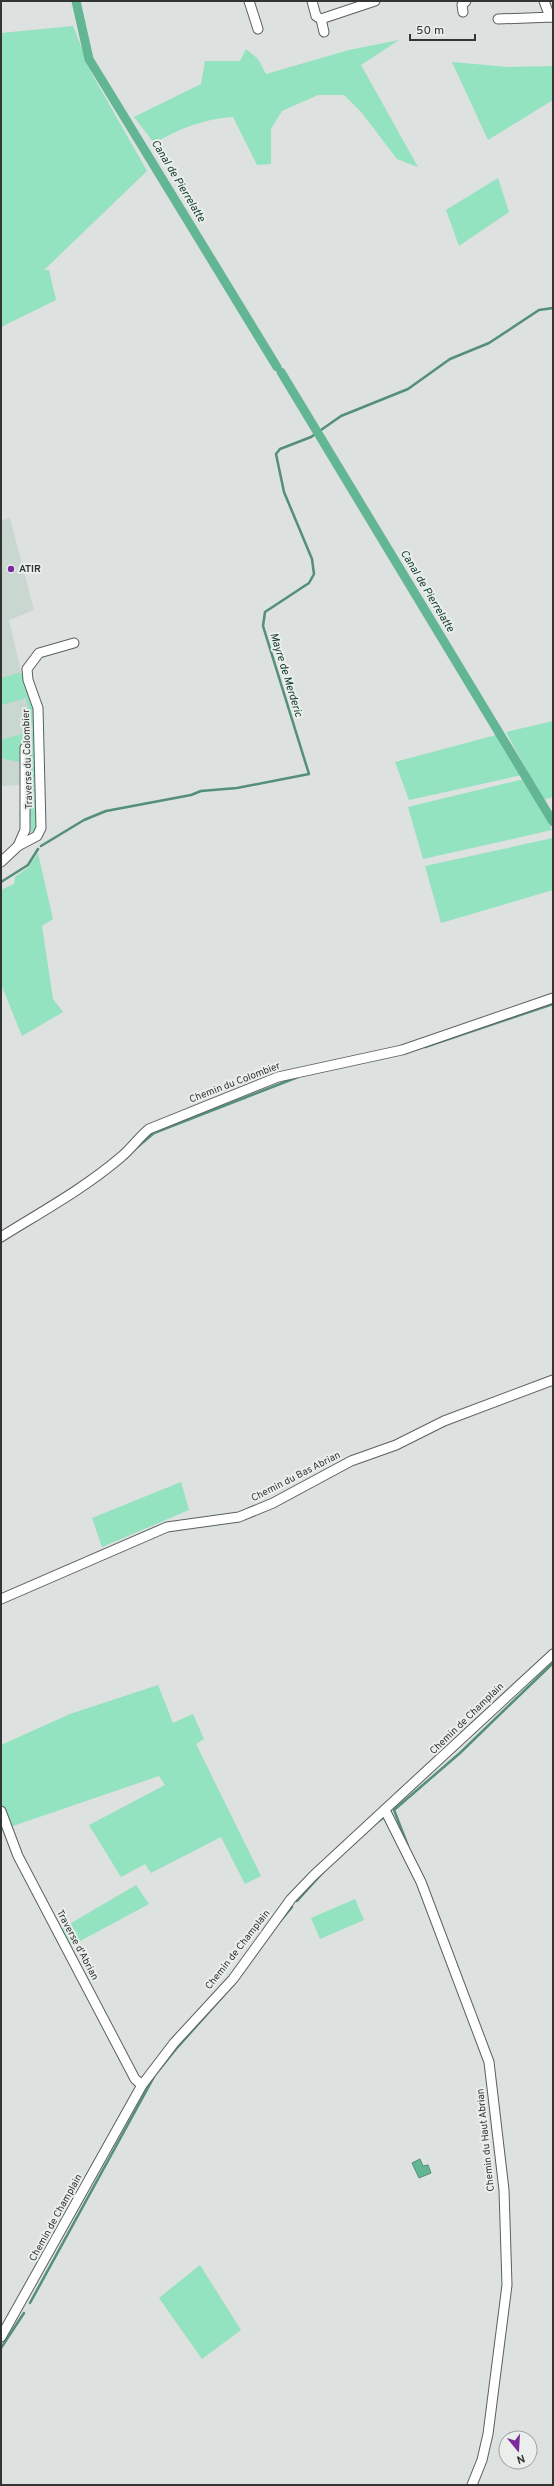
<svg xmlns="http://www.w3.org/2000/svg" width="554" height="2486" font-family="Overpass,sans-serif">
  <rect width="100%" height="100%" fill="#dde1df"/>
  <!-- built -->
  <path fill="#cad7d1" d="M 10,518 L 34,610 L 9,620 L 35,732 L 22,785 L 1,786 L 1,521 Z"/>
  <!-- green -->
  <g fill="#93e2c0">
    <path d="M 73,26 L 92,74 L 147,171 L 44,270 L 49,270 L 56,300 L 1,327 L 1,33 Z"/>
    <path d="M 399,40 L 361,65 L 418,167 L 397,159 L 362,113 L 344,95 L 318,95 L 282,111 L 271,129 L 271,164 L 257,165 L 233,117 C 203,119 181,128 154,143 L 134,117 L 201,84 L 205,61 L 240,61 L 246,49 L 258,59 L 266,74 L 349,50 Z"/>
    <path d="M 452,62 L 508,67 L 553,66 L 553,100 L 488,140 Z"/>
    <path d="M 498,178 L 509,212 L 459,246 L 446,210 Z"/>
    <path d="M 18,673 L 26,674 L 37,708 L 40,827 L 31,836 L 28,764 L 1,758 L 1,740 L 33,731 L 26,698 L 1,705 L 1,678 Z"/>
    <path d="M 553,721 L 553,797 L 543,800 L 506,732 Z"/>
    <path d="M 496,735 L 522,775 L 409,800 L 395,762 Z"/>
    <path d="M 528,778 L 552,830 L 423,859 L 408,807 Z"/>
    <path d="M 553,838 L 553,890 L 441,923 L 425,866 Z"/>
    <path d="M 38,853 L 53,919 L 42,926 L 53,999 L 63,1012 L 22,1036 L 1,984 L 1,890 L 14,884 L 15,877 L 29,867 Z"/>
    <path d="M 181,1482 L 189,1510 L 102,1547 L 92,1518 Z"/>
    <path d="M 158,1685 L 173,1723 L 193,1714 L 204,1739 L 196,1744 L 261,1876 L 245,1884 L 221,1837 L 151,1873 L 145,1864 L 121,1877 L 89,1825 L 165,1785 L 159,1776 L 10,1827 L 1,1805 L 1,1745 L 70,1714 Z"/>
    <path d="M 136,1885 L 149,1904 L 71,1946 L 61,1929 Z"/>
    <path d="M 355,1899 L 364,1920 L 320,1939 L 311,1918 Z"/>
    <path d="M 200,2265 L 241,2330 L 202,2359 L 159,2298 Z"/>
  </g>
  <!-- water -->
  <path fill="#62b694" stroke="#548f77" d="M 420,2159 L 423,2166 L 428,2165 L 431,2173 L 419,2178 L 412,2163 Z"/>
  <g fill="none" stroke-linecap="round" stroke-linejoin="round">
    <!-- stream -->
    <g stroke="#548f77" stroke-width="2.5">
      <path d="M 41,846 L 84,820 L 106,811 L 191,795 L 201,791 L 237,788 L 309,774 L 263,626 L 265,612 L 309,583 L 314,574 L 312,559 L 284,492 L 276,454 L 280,449 L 311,437 L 341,416 L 408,389 L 450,359 L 489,343 L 539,310 L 553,308"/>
      <path d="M 1,882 L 28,865 L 38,849"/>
      <path d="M 425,1047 L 553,1004"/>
      <path d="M 135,1149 L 154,1133 L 298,1077"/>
      <path d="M 376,1823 L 383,1818"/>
      <path d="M 408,1846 L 394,1810 L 460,1753 L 553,1663"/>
      <path d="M 297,1901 L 326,1869"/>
      <path d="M 277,1925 L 292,1907"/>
      <path d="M 30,2303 L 155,2075 L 176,2049 L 233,1985"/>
      <path d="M 1,2348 L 24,2313"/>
    </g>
    <!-- canal -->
    <g stroke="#62b694" stroke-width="9">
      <path d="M 76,1 L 89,59 L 277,367"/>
      <path d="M 281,372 L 553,822"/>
    </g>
    <!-- minor casing -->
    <g stroke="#5c605e" stroke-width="11">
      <g id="minor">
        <path d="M 249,1 L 258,29"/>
        <path d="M 312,1 L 316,16 L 321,19 L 375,1"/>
        <path d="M 544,1 L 550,17"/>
        <path d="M 463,12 L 462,5 L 466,1"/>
        <path d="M 321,19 L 324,32"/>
        <path d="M 498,19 L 553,17"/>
        <path d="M 18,846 L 25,830 L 25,748"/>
        <path d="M 1,862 L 18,846 L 37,836 L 41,828 L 38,708 L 28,680 L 27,669 L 39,653 L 74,643"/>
        <path d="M 1,1237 C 41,1212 85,1188 121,1157 C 131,1149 138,1138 149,1129 L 278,1077 L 402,1050 L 553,998"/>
        <path d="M 1,1599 L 167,1527 L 239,1517 L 273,1503 L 351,1461 L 396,1445 L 444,1421 L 553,1380"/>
        <path d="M 385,1810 L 421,1882 L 489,2062 L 504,2190 L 507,2285 L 488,2434 L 482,2460 L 472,2485"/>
        <path d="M 1,1811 L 18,1856 L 135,2079 L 142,2085"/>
        <path d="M 1,2337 L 142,2085 L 174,2043 L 233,1979 L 291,1899 L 314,1875 L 553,1654"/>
      </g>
    </g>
    <!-- minor -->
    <use href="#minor" stroke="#fff" stroke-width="9"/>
  </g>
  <!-- markers -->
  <circle fill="#7a2b9c" stroke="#eaefec" stroke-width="1.5" cx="11" cy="569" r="4"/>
  <g text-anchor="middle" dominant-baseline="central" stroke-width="4" stroke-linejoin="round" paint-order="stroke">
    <!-- poi labels -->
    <g font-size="10" font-weight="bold" fill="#333534" stroke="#eaefec" text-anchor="start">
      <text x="19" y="569">ATIR</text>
    </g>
    <!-- street labels -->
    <g font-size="10" fill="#333534" stroke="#eaefec">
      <text transform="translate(28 759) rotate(-92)">Traverse du Colombier</text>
      <text transform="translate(235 1083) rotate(-21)">Chemin du Colombier</text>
      <text transform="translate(296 1477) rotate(-27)">Chemin du Bas Abrian</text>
      <text transform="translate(467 1719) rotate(-44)">Chemin de Champlain</text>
      <text transform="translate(77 1945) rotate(62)">Traverse d'Abrian</text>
      <text transform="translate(238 1950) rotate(-52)">Chemin de Champlain</text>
      <text transform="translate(486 2140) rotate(-96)">Chemin du Haut Abrian</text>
      <text transform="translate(56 2218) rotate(-61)">Chemin de Champlain</text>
    </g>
    <!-- water labels -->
    <g font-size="11" font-style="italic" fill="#1a4031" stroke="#eaefec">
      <text transform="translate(178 181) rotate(59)">Canal de Pierrelatte</text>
      <text transform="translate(427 591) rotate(59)">Canal de Pierrelatte</text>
      <text transform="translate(286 675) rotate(73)">Mayre de Merderic</text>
    </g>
  </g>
  <!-- border -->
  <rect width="554" height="2486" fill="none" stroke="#333534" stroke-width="4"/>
  <!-- north arrow -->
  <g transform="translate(518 2450) rotate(162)"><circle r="19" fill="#eaefec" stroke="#a1a5a2"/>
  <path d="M0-3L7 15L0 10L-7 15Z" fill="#7a2b9c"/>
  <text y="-6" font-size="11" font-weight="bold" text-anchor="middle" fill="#333534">N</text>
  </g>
  <!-- scale -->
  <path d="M410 34v6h65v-6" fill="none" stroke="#333534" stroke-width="2"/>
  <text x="416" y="34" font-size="12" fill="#333534" stroke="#eaefec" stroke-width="3" paint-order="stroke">50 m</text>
</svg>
